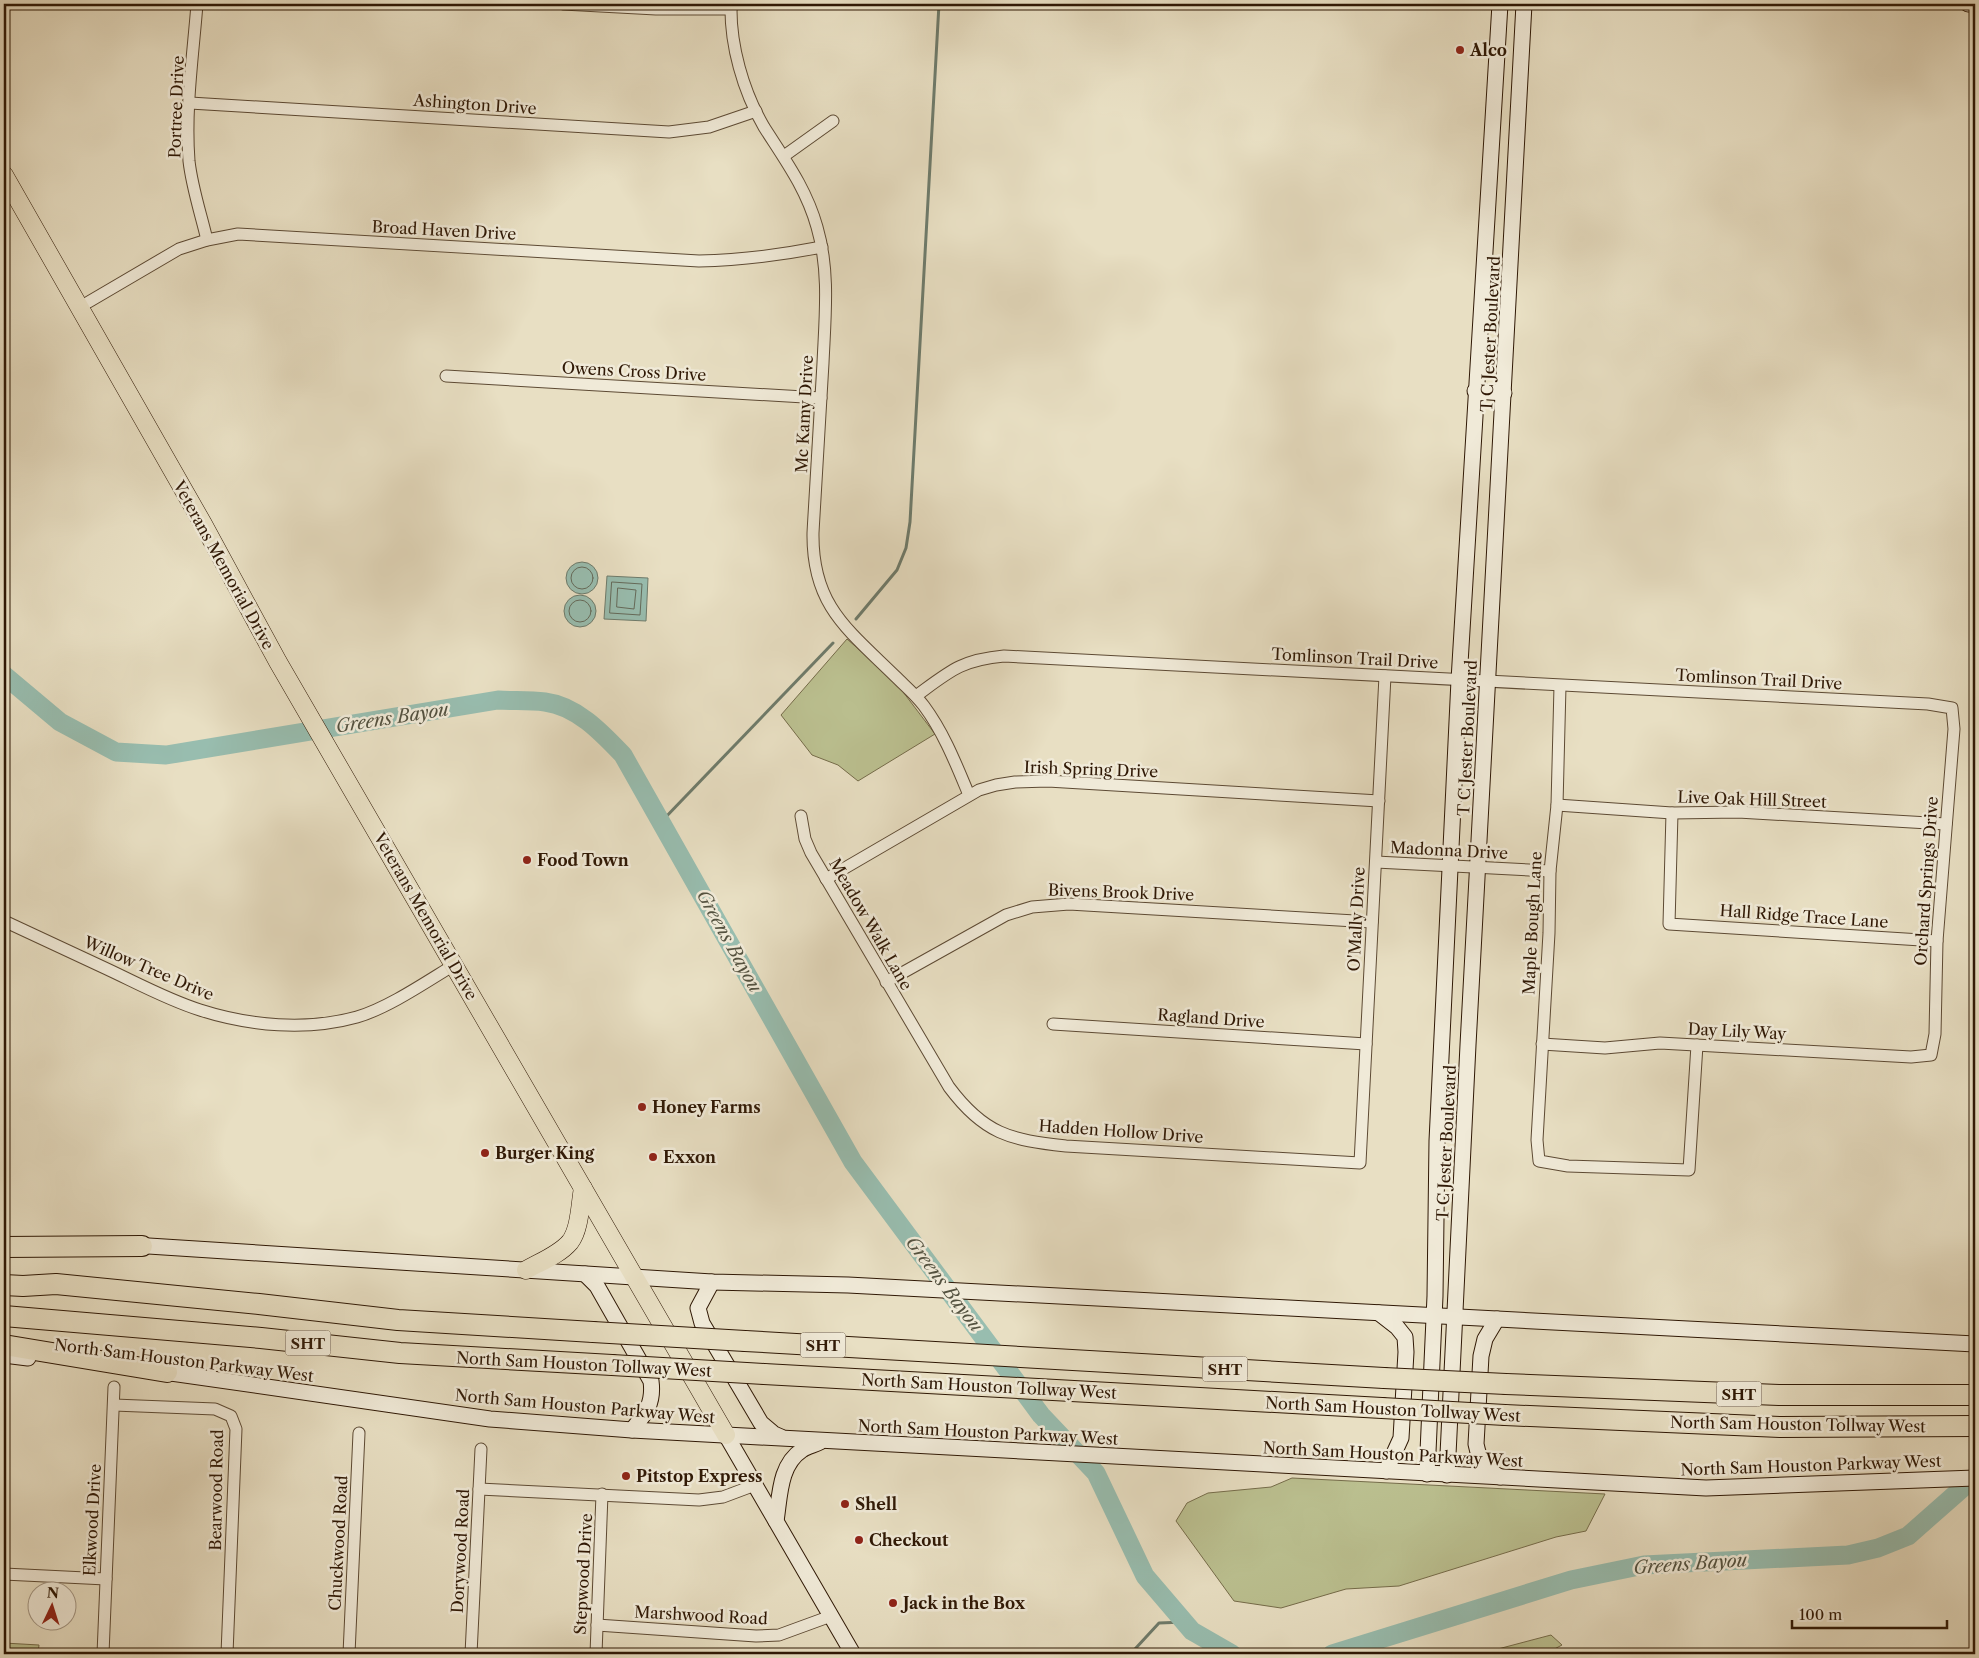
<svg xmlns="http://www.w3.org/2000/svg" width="1979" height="1658" font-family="'Libre Caslon Text',serif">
  <rect width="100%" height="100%" fill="#e8dfc3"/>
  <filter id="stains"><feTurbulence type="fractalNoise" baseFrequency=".004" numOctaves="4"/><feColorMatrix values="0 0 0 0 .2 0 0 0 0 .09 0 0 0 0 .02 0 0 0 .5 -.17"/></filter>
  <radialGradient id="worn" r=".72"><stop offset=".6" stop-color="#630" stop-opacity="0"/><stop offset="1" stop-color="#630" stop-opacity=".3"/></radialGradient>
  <!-- green -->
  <g fill="#bbc090" stroke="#756c4a">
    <path d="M 847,639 L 894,680 L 935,734 L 858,781 L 838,765 L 812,755 L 781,715 Z"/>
    <path d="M 1292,1478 L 1605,1494 L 1586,1531 L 1556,1537 L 1399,1586 L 1346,1589 L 1281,1608 L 1234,1601 L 1176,1521 L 1187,1503 L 1208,1493 L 1271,1487 Z"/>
    <path d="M 1551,1635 L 1562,1645 L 1545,1654 L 1479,1654 Z"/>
    <path d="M 4,1643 L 39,1645 L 38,1654 L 4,1654 Z"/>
  </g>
  <!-- water -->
  <g fill="#98bdaf" stroke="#6e7b6b">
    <circle cx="582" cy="578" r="16"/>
    <path d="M 607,576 L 648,578 L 646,621 L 604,619 Z"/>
    <circle cx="580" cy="611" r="16"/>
  </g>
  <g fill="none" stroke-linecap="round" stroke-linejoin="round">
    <!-- shore -->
    <g stroke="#646a5a" stroke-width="1">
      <circle cx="582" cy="578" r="11"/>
      <path d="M 612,582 L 642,584 L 640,615 L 610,613 Z"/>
      <path d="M 618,588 L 636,590 L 634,609 L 617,607 Z"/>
      <circle cx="580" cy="611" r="11"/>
    </g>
    <!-- stream -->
    <g stroke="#6e7b6b" stroke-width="3">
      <path d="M 856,619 L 897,570 L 906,548 L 910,522 L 939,4"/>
      <path d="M 661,822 L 833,643"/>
      <path d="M 1126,1654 L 1135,1649 L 1159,1623 L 1185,1622"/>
    </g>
    <!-- river -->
    <g stroke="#98bdaf" stroke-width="19">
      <path d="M 4,675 L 60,722 L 116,752 L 166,755 L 498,700 C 513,701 529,700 545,702 C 577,706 602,733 623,755 L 853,1162 L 1041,1415 L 1096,1473 L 1145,1576 L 1192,1631 L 1232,1654"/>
      <path d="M 1332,1654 L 1571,1580 L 1644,1565 L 1848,1555 L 1878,1548 L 1908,1536 L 1975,1477"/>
    </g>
    <!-- minor casing -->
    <g stroke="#5d4a34" stroke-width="13">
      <g id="minor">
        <path d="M 197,4 C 193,56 185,109 189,161 C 192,188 201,214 207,240"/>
        <path d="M 563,4 L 656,9 L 731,9"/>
        <path d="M 731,4 C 730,45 743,91 764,127 C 785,160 806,188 817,227 C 830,271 825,317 823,363 C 820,419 816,476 813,533 C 812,605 847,629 895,676 C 905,686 916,695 924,706 C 944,733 956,764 969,795"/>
        <path d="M 190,103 L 669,132 L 709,127 L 756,111"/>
        <path d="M 784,156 L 833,121"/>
        <path d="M 80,307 L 179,249 L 207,240 L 238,234 L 699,261 C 741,260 781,255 822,247"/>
        <path d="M 446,376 L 821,398"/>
        <path d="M 1560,686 L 1557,805 L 1550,871 L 1549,933 L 1537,1140 L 1539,1161 L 1568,1166 L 1689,1170 L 1697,1045"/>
        <path d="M 916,696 C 950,671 961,660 1004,656 L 1928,704 L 1952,708 L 1954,729 L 1937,941 L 1935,1034 L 1931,1055 L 1911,1057 L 1660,1043 L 1605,1048 L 1542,1044"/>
        <path d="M 1557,805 L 1672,813 L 1738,812 L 1946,824"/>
        <path d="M 1672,813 L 1669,924 L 1937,941"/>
        <path d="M 801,816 L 805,839 L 811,853 L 949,1087 C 984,1134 1010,1140 1066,1146 L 1360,1163 L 1385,676"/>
        <path d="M 1376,862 L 1550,871"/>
        <path d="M 826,879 L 979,790 L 996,785 L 1015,782 L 1048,781 L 1379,801"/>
        <path d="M 4,921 C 38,937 72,953 107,969 C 137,983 168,1000 200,1010 C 250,1026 307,1031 357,1017 C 388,1008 426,982 454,965"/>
        <path d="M 886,982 L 1006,915 L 1032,907 L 1069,904 L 1372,922"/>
        <path d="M 1053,1024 L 1366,1044"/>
        <path d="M 114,1405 L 215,1409 L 231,1416 L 236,1429 L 227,1654"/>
        <path d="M 479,1489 L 699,1500 L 723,1497 L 755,1485"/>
        <path d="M 4,1574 L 106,1579"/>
        <path d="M 597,1625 L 756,1636 L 779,1635 L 831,1616"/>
        <path d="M 103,1654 L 114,1387"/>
        <path d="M 349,1654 L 359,1433"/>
        <path d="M 471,1654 L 481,1449"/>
        <path d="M 596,1654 L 602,1494"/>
      </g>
    </g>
    <!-- secondary casing -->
    <g stroke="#2f1805" stroke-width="17">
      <g id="secondary">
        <path d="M 1968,4 L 1975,4"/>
        <path d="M 1475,391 L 1504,393"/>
        <path d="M 133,1245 L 712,1282 L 848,1285 L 1975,1344"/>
        <path d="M 585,1274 L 597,1286 L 651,1381 C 654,1403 646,1413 632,1430"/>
        <path d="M 712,1282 L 698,1308 L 702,1323 L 761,1423 L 774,1434 L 781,1437"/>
        <path d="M 1379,1313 L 1397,1327 L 1405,1337 L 1406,1352 L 1401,1438 L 1386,1471"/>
        <path d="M 1497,1319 L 1485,1339 L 1481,1356 L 1476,1444 C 1480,1463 1484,1468 1500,1477"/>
        <path d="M 4,1355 L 28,1358"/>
        <path d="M 157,1371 L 490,1419 L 632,1430 L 1706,1488 L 1975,1478"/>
        <path d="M 726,1435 L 853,1654"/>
        <path d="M 1427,1474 L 1435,1296 L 1437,1141 L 1459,680 L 1500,4"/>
        <path d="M 1447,1475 L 1468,1045 L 1524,4"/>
        <path d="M 776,1521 C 780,1497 779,1465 802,1450 C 807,1446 815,1445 820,1442"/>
      </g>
    </g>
    <!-- primary casing -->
    <g stroke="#2f1805" stroke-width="19">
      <g id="primary">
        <path d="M 4,175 L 203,524 L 278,662 L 726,1435"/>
        <path d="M 526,1270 C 540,1262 559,1255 570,1242 C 580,1229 580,1204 583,1188"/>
      </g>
    </g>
    <!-- motorway casing -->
    <g stroke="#2f1805" stroke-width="22">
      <g id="motorway">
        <path d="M 4,1247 L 142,1246"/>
        <path d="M 4,1285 L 23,1286 L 56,1284 L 259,1304 L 398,1320 L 593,1332"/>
        <path d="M 4,1316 L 261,1338 L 400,1353 L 612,1365"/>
        <path d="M 745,1341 L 1384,1378"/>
        <path d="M 4,1345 L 167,1372"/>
        <path d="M 764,1374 L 1382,1408"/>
        <path d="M 1506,1384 L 1779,1395 L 1975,1395"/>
        <path d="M 1505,1415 L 1780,1427 L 1975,1426"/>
      </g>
    </g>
    <!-- minor -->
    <use href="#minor" stroke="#f0ead8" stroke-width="11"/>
    <!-- secondary -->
    <use href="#secondary" stroke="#f0ead8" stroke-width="15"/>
    <!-- primary -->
    <use href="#primary" stroke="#e8dfc3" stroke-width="18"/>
    <!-- motorway -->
    <use href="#motorway" stroke="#e8dfc3" stroke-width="20"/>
    <!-- motorway-bridge casing -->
    <g stroke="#2f1805" stroke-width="22" stroke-linecap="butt">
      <g id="motorway-bridge">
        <path d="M 593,1332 L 745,1341"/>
        <path d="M 612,1365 L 764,1374"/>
        <path d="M 1384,1378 L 1506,1384"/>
        <path d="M 1382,1408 L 1505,1415"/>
      </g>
    </g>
    <!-- motorway-bridge -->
    <use href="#motorway-bridge" stroke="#e8dfc3" stroke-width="20"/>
  </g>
  <!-- markers -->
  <g fill="#8f2418" stroke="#f0ead8" stroke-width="2">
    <circle cx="1460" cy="50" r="5"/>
    <circle cx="527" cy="860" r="5"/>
    <circle cx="642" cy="1107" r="5"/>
    <circle cx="485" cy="1153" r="5"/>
    <circle cx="653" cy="1157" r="5"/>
    <circle cx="626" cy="1476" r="5"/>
    <circle cx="845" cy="1504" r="5"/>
    <circle cx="859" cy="1540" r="5"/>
    <circle cx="893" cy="1603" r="5"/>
  </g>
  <g text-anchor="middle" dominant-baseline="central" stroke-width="5" stroke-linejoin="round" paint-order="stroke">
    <!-- shield labels -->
    <g fill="#f0ead8" stroke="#695744" stroke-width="1">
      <rect x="285.5" y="1330.5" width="45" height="25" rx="4"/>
      <rect x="800.5" y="1332.5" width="45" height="25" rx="4"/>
      <rect x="1202.5" y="1356.5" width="45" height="25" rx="4"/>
      <rect x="1716.5" y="1381.5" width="45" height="25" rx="4"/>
    </g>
    <g font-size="15" font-weight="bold" fill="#2f1805">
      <text x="308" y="1343">SHT</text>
      <text x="823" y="1345">SHT</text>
      <text x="1225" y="1369">SHT</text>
      <text x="1739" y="1394">SHT</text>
    </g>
    <!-- poi labels -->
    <g font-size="16" font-weight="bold" fill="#2f1805" stroke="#f0ead8" text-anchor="start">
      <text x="1470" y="50">Alco</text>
      <text x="537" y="860">Food Town</text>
      <text x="652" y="1107">Honey Farms</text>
      <text x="495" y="1153">Burger King</text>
      <text x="663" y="1157">Exxon</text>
      <text x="636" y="1476">Pitstop Express</text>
      <text x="855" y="1504">Shell</text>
      <text x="869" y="1540">Checkout</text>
      <text x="903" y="1603">Jack in the Box</text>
    </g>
    <!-- street labels -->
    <g font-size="16" fill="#2f1805" stroke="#f0ead8">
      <text transform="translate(475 104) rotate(4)">Ashington Drive</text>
      <text transform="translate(176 107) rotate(-88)">Portree Drive</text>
      <text transform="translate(444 230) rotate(3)">Broad Haven Drive</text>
      <text transform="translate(1490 334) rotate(-87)">T C Jester Boulevard</text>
      <text transform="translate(634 371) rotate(3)">Owens Cross Drive</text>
      <text transform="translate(804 414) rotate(-87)">Mc Kamy Drive</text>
      <text transform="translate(224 565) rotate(61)">Veterans Memorial Drive</text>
      <text transform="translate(1355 658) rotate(3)">Tomlinson Trail Drive</text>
      <text transform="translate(1759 679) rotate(3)">Tomlinson Trail Drive</text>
      <text transform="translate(1467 738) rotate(-87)">T C Jester Boulevard</text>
      <text transform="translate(1091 769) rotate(2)">Irish Spring Drive</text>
      <text transform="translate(1752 799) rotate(2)">Live Oak Hill Street</text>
      <text transform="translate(1449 850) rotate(3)">Madonna Drive</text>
      <text transform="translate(1926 881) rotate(-86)">Orchard Springs Drive</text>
      <text transform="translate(1121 892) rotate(2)">Bivens Brook Drive</text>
      <text transform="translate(426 916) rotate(60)">Veterans Memorial Drive</text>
      <text transform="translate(1804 916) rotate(4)">Hall Ridge Trace Lane</text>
      <text transform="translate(1356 919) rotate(-87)">O'Mally Drive</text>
      <text transform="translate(1532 923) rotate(-87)">Maple Bough Lane</text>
      <text transform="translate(871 924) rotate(60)">Meadow Walk Lane</text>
      <text transform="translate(149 968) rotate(23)">Willow Tree Drive</text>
      <text transform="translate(1211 1018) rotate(4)">Ragland Drive</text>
      <text transform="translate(1737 1031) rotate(3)">Day Lily Way</text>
      <text transform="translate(1121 1131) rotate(4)">Hadden Hollow Drive</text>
      <text transform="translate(1446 1143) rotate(-87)">T C Jester Boulevard</text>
      <text transform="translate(184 1360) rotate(7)">North Sam Houston Parkway West</text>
      <text transform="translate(584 1364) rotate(3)">North Sam Houston Tollway West</text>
      <text transform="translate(989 1386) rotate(3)">North Sam Houston Tollway West</text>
      <text transform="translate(585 1406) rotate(5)">North Sam Houston Parkway West</text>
      <text transform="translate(1393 1409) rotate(3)">North Sam Houston Tollway West</text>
      <text transform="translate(1798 1424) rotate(1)">North Sam Houston Tollway West</text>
      <text transform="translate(988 1432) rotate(3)">North Sam Houston Parkway West</text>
      <text transform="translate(1393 1454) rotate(3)">North Sam Houston Parkway West</text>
      <text transform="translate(1811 1465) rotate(-2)">North Sam Houston Parkway West</text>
      <text transform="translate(216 1490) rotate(-89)">Bearwood Road</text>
      <text transform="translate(92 1520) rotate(-87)">Elkwood Drive</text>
      <text transform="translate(338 1543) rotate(-87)">Chuckwood Road</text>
      <text transform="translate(460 1551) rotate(-87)">Dorywood Road</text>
      <text transform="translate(583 1574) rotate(-87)">Stepwood Drive</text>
      <text transform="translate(701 1615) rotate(3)">Marshwood Road</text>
    </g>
    <!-- water labels -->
    <g font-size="18" font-style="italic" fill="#545240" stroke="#f0ead8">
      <text transform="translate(392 718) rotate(-9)">Greens Bayou</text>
      <text transform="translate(729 941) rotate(61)">Greens Bayou</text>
      <text transform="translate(944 1284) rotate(53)">Greens Bayou</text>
      <text transform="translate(1690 1564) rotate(-4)">Greens Bayou</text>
    </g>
  </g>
  <!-- margin -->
  <rect width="1979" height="1658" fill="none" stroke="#e8dfc3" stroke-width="20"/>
  <rect x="5" y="5" width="1969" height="1648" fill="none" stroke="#2f1805" stroke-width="2.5"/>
  <rect x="10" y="10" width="1959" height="1638" fill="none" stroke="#2f1805"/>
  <!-- north arrow -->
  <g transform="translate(52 1606) rotate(4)"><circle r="24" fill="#f0ead8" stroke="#a39684"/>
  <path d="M0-4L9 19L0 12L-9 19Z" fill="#8f2418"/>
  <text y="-8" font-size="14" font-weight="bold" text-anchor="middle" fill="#2f1805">N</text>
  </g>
  <!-- scale -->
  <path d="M1792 1620v8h155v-8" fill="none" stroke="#2f1805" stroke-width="2.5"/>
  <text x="1799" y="1620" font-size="15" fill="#2f1805" stroke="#f0ead8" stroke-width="4" paint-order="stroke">100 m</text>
  <rect width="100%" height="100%" filter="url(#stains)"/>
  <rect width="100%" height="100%" fill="url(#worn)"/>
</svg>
